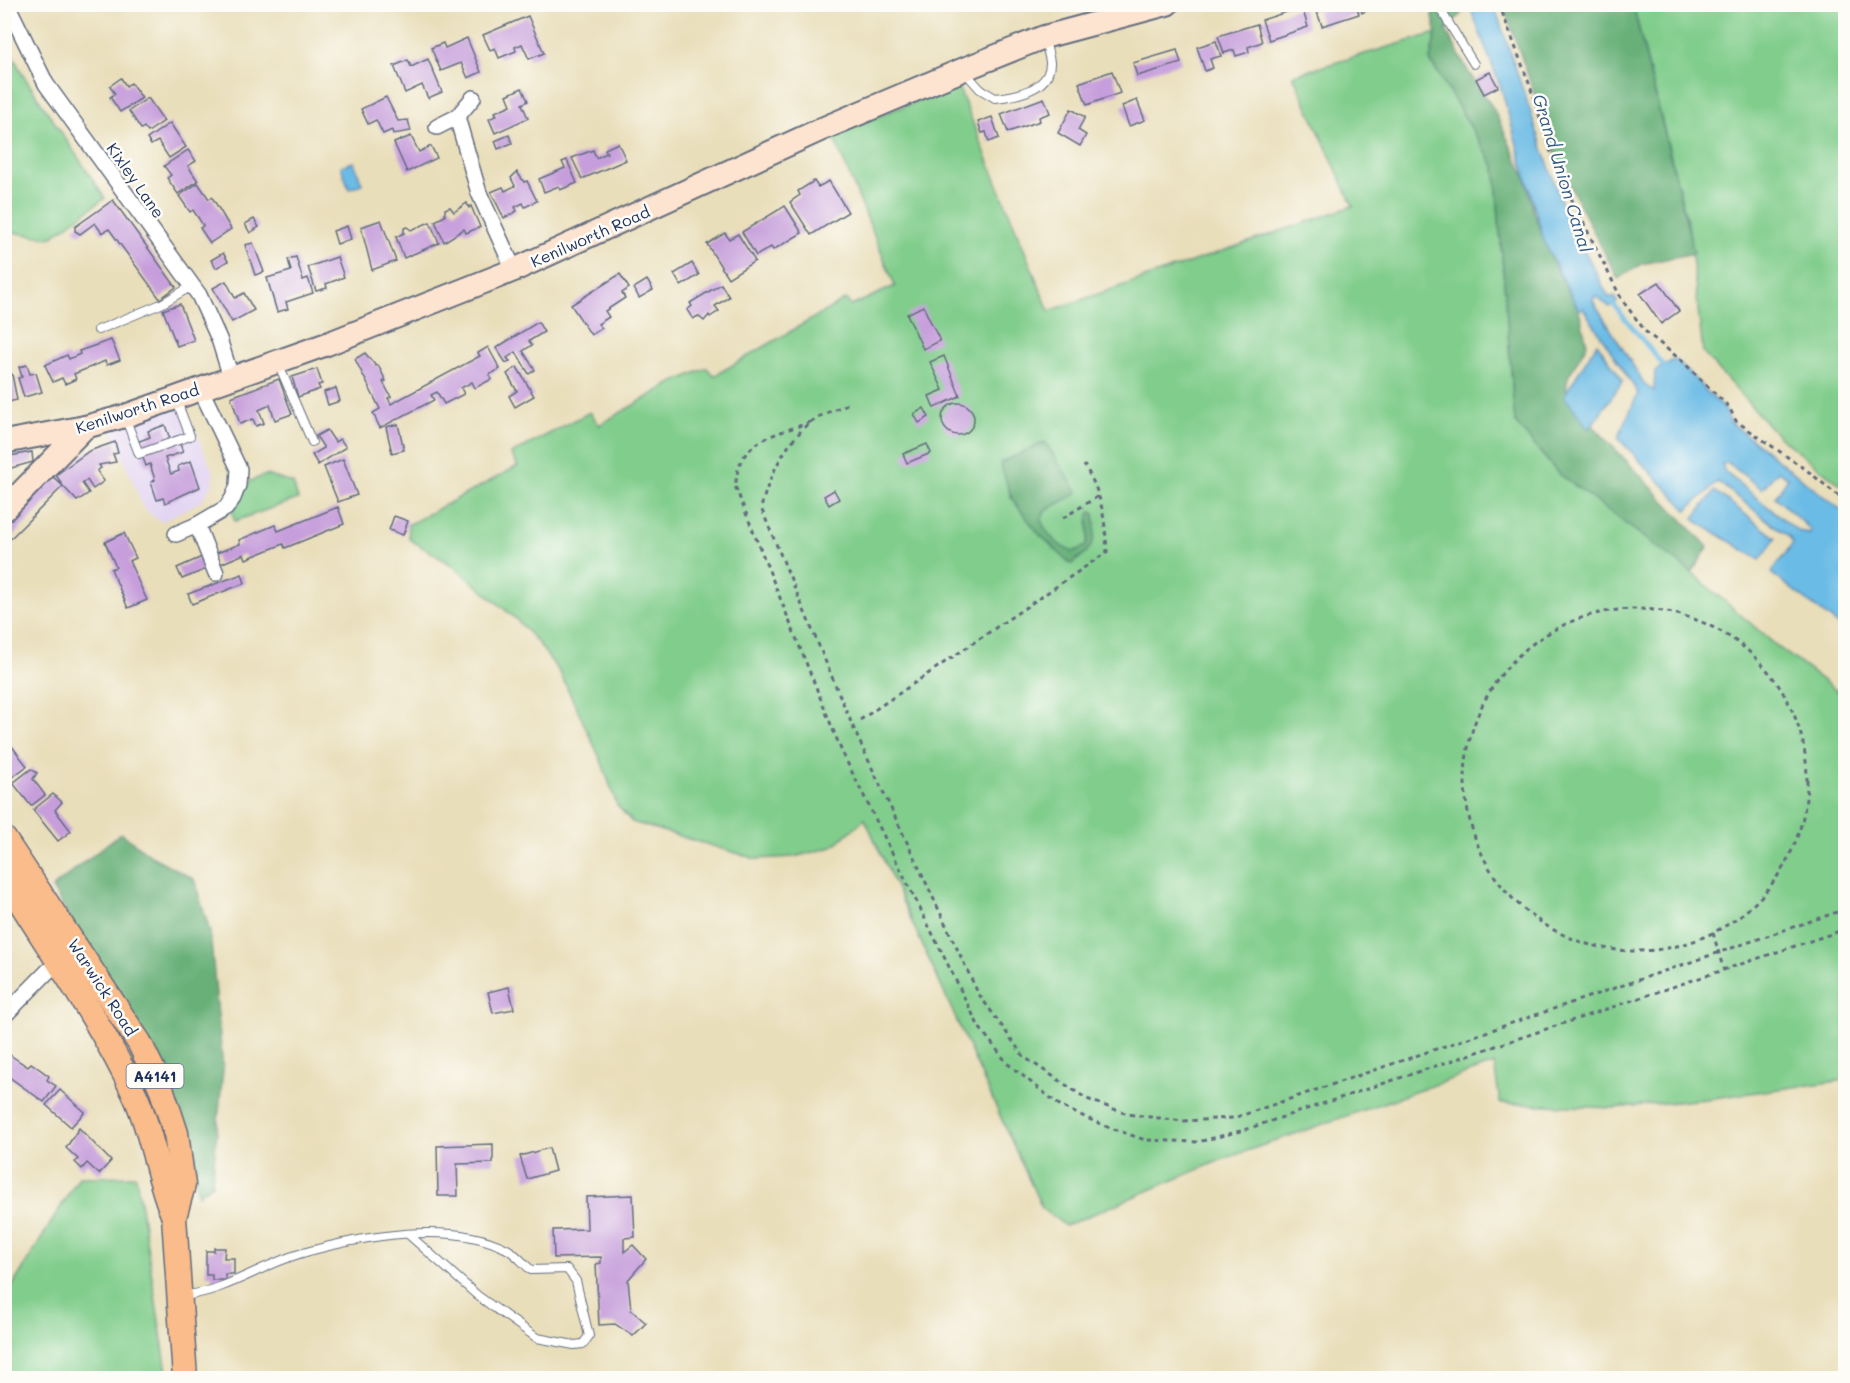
<svg xmlns="http://www.w3.org/2000/svg" width="1850" height="1383" font-family="Mali,sans-serif">
  <rect width="100%" height="100%" fill="#fdfcf7"/>
  <filter id="ink" filterUnits="userSpaceOnUse"><feTurbulence type="fractalNoise" baseFrequency=".0167" numOctaves="2"/><feDisplacementMap in="SourceGraphic" scale="12" xChannelSelector="R" yChannelSelector="G"/><feConvolveMatrix kernelMatrix="1 2 1 2 8 2 1 2 1" color-interpolation-filters="sRGB"/></filter>
  <filter id="wash" filterUnits="userSpaceOnUse"><feTurbulence type="fractalNoise" baseFrequency=".008" numOctaves="4" result="noise"/><feDisplacementMap in="SourceGraphic" scale="24" xChannelSelector="R" yChannelSelector="G"/><feGaussianBlur stdDeviation="1.35" result="paint"/><feColorMatrix in="noise" values="0 0 0 0 0 0 0 0 0 0 0 0 0 0 0 0 0 1.4 0 .05"/><feComposite in="paint" operator="in"/></filter>
  <g filter="url(#wash)">
    <rect width="100%" height="100%" fill="#e9deba"/>
    <!-- built -->
    <path fill="#e2d4f3" d="M 183,403 L 214,474 L 212,485 L 201,501 L 161,522 L 143,508 L 112,429 Z"/>
    <!-- green -->
    <g fill="#81cd8c" stroke="#4e7e75" stroke-width="1.5">
      <path d="M 1633,5 L 1845,5 L 1845,488 L 1778,436 L 1703,353 L 1689,229 Z"/>
      <path d="M 1436,33 L 1430,60 L 1495,167 L 1515,422 L 1557,472 L 1692,573 L 1778,647 L 1845,697 L 1845,1080 L 1706,1099 L 1613,1108 L 1500,1103 L 1494,1064 L 1221,1160 L 1065,1226 L 1042,1208 L 865,819 L 832,847 L 794,857 L 756,859 L 632,822 L 617,805 L 601,760 L 560,673 L 538,643 L 517,620 L 455,567 L 409,539 L 408,525 L 518,466 L 511,454 L 590,412 L 599,425 L 672,383 L 707,368 L 714,376 L 846,299 L 851,306 L 895,286 L 832,133 L 958,86 L 1049,311 L 1353,206 L 1293,75 Z"/>
      <path d="M 5,40 L 23,75 L 105,198 L 50,238 L 5,231 Z"/>
      <path d="M 266,475 L 293,483 L 298,499 L 235,521 L 232,513 L 250,481 Z"/>
      <path d="M 136,1176 L 168,1378 L 5,1378 L 5,1298 L 79,1177 Z"/>
    </g>
    <!-- forest -->
    <g fill="#68b078" stroke="#42706b" stroke-width="1.5">
      <path d="M 1431,5 L 1469,5 L 1446,30 L 1469,73 L 1493,108 L 1526,179 L 1534,213 L 1554,265 L 1579,310 L 1587,344 L 1568,377 L 1565,396 L 1708,547 L 1692,573 L 1557,472 L 1515,422 L 1495,167 L 1430,60 L 1436,33 Z"/>
      <path d="M 1503,5 L 1633,5 L 1694,253 L 1642,264 L 1618,279 L 1560,166 Z"/>
      <path d="M 1045,442 L 1078,493 L 1045,511 L 1041,520 C 1047,535 1057,546 1073,552 L 1086,546 C 1091,532 1086,523 1090,512 L 1094,513 C 1097,541 1094,549 1071,564 L 1038,533 L 1012,499 L 1000,463 Z"/>
      <path d="M 121,833 L 151,856 L 194,879 L 210,932 L 223,1069 L 212,1184 L 198,1195 L 183,1117 L 153,1055 L 52,888 Z"/>
    </g>
    <!-- water -->
    <g fill="#6abbe5" stroke="#4275a2" stroke-width="1.5" fill-rule="evenodd">
      <path d="M 1469,5 L 1494,5 L 1565,213 L 1607,294 L 1610,298 L 1614,296 L 1617,302 L 1610,307 L 1595,296 L 1593,301 L 1645,385 L 1654,391 L 1655,371 L 1675,359 L 1725,410 L 1730,422 L 1845,513 L 1845,630 L 1771,573 L 1793,543 L 1789,537 L 1718,482 L 1687,510 L 1618,438 L 1638,393 L 1583,308 L 1579,310 L 1545,244 L 1501,88 ZM 1728,463 L 1762,489 L 1778,471 L 1788,478 L 1775,497 L 1810,529 L 1810,533 L 1798,531 L 1725,472 L 1722,464 Z"/>
      <path d="M 354,162 L 362,184 L 349,189 L 341,166 Z"/>
      <path d="M 1597,343 L 1623,381 L 1589,429 L 1564,396 Z"/>
      <path d="M 1715,491 L 1776,538 L 1760,560 L 1693,519 Z"/>
    </g>
    <g fill="none" stroke-linecap="round" stroke-linejoin="round">
      <!-- stream -->
      <path stroke="#6abbe5" stroke-width="4.5" d="M 1614,305 L 1663,365"/>
    </g>
    <g id="blocks">
      <!-- building -->
      <g fill="#c69edb">
        <path d="M 1323,4 L 1356,4 L 1359,14 L 1322,26 L 1317,12 L 1325,9 Z"/>
        <path d="M 1359,4 L 1368,4 L 1370,9 L 1362,13 Z"/>
        <path d="M 1302,7 L 1308,27 L 1269,40 L 1262,20 Z"/>
        <path d="M 528,16 L 544,53 L 529,59 L 522,44 L 515,47 L 516,51 L 499,58 L 495,48 L 490,50 L 483,35 Z"/>
        <path d="M 1257,24 L 1262,42 L 1248,47 L 1249,52 L 1236,56 L 1234,50 L 1224,53 L 1218,36 Z"/>
        <path d="M 467,38 L 481,72 L 468,78 L 461,63 L 441,71 L 431,48 L 443,43 L 445,48 Z"/>
        <path d="M 1216,41 L 1221,56 L 1210,59 L 1213,68 L 1205,71 L 1197,47 Z"/>
        <path d="M 1177,50 L 1181,63 L 1137,76 L 1133,63 Z"/>
        <path d="M 428,59 L 442,92 L 428,98 L 422,85 L 405,93 L 394,66 L 408,60 L 411,67 Z"/>
        <path d="M 1112,71 L 1120,93 L 1087,105 L 1079,83 Z"/>
        <path d="M 1490,72 L 1498,87 L 1484,94 L 1476,79 Z"/>
        <path d="M 121,78 L 126,86 L 131,83 L 142,98 L 120,112 L 110,97 L 115,94 L 110,86 Z"/>
        <path d="M 522,88 L 528,101 L 522,104 L 528,118 L 495,133 L 489,119 L 497,115 L 495,112 L 511,105 L 507,95 Z"/>
        <path d="M 386,97 L 398,121 L 408,120 L 411,131 L 393,134 L 392,130 L 383,134 L 376,120 L 368,124 L 361,109 Z"/>
        <path d="M 148,98 L 164,121 L 148,132 L 144,127 L 141,129 L 129,111 Z"/>
        <path d="M 1044,98 L 1050,113 L 1039,117 L 1040,121 L 1008,132 L 1001,114 Z"/>
        <path d="M 1137,100 L 1145,120 L 1129,126 L 1122,106 Z"/>
        <path d="M 1071,109 L 1085,117 L 1078,130 L 1086,135 L 1080,146 L 1058,133 Z"/>
        <path d="M 992,117 L 999,138 L 989,142 L 986,132 L 982,133 L 978,122 Z"/>
        <path d="M 170,123 L 186,147 L 169,158 L 158,141 L 151,145 L 147,139 Z"/>
        <path d="M 509,135 L 512,143 L 498,149 L 495,141 Z"/>
        <path d="M 411,136 L 419,152 L 431,146 L 437,158 L 407,172 L 394,143 Z"/>
        <path d="M 618,143 L 626,160 L 582,179 L 572,158 L 593,150 L 596,158 L 607,153 L 605,149 Z"/>
        <path d="M 188,150 L 196,161 L 188,166 L 198,181 L 178,194 L 167,178 L 171,175 L 164,166 Z"/>
        <path d="M 567,160 L 577,183 L 560,190 L 559,186 L 544,192 L 539,179 L 565,168 L 562,162 Z"/>
        <path d="M 517,172 L 524,182 L 527,181 L 537,201 L 525,207 L 523,203 L 515,207 L 517,211 L 504,218 L 491,192 L 503,187 L 505,191 L 515,186 L 511,178 Z"/>
        <path d="M 814,181 L 818,187 L 829,181 L 848,212 L 811,235 L 790,202 L 800,195 L 798,191 Z"/>
        <path d="M 198,183 L 209,199 L 212,197 L 231,229 L 210,243 L 200,228 L 203,226 L 199,219 L 193,210 L 190,212 L 179,196 Z"/>
        <path d="M 113,200 L 176,287 L 160,299 L 109,229 L 102,233 L 95,223 L 80,234 L 75,231 L 75,227 Z"/>
        <path d="M 467,203 L 469,208 L 471,206 L 480,227 L 466,233 L 464,229 L 444,242 L 435,221 L 445,216 L 445,209 L 450,207 L 454,212 Z"/>
        <path d="M 785,206 L 802,233 L 773,250 L 771,247 L 756,256 L 742,232 Z"/>
        <path d="M 254,219 L 259,227 L 250,233 L 245,224 Z"/>
        <path d="M 381,220 L 396,261 L 372,270 L 361,227 Z"/>
        <path d="M 430,222 L 439,243 L 404,258 L 396,237 L 404,233 L 404,228 L 407,227 L 411,230 Z"/>
        <path d="M 347,226 L 351,239 L 337,244 L 333,231 Z"/>
        <path d="M 725,233 L 729,239 L 738,234 L 755,261 L 728,278 L 707,244 Z"/>
        <path d="M 253,243 L 264,272 L 255,275 L 245,245 Z"/>
        <path d="M 223,253 L 228,261 L 216,268 L 211,260 Z"/>
        <path d="M 296,257 L 303,280 L 308,278 L 313,293 L 286,302 L 288,309 L 277,312 L 267,278 L 291,271 L 288,259 Z"/>
        <path d="M 337,257 L 344,277 L 326,284 L 327,288 L 316,291 L 308,267 Z"/>
        <path d="M 692,263 L 699,275 L 681,286 L 674,274 Z"/>
        <path d="M 620,274 L 629,288 L 622,293 L 625,298 L 605,311 L 609,317 L 598,324 L 602,328 L 591,335 L 571,305 Z"/>
        <path d="M 647,280 L 653,290 L 639,298 L 634,288 Z"/>
        <path d="M 226,281 L 235,298 L 244,293 L 254,310 L 232,322 L 213,288 Z"/>
        <path d="M 1659,282 L 1679,311 L 1661,324 L 1640,294 Z"/>
        <path d="M 721,284 L 729,297 L 715,306 L 719,311 L 710,317 L 709,315 L 704,321 L 698,316 L 693,319 L 687,310 L 692,306 L 690,303 Z"/>
        <path d="M 180,304 L 194,340 L 177,346 L 163,310 Z"/>
        <path d="M 923,306 L 940,341 L 923,349 L 907,314 Z"/>
        <path d="M 538,322 L 544,332 L 529,341 L 532,345 L 523,351 L 535,370 L 529,374 L 516,352 L 507,358 L 510,361 L 506,363 L 496,348 Z"/>
        <path d="M 111,340 L 120,360 L 107,365 L 105,361 L 74,374 L 76,379 L 65,384 L 62,378 L 53,382 L 45,365 L 67,355 L 69,359 L 80,354 L 79,351 Z"/>
        <path d="M 488,347 L 500,369 L 489,375 L 492,379 L 475,388 L 472,382 L 461,388 L 464,394 L 444,404 L 437,392 L 431,395 L 434,400 L 380,428 L 373,413 L 380,409 L 355,359 L 365,353 L 376,366 L 378,365 L 386,381 L 383,382 L 391,397 L 388,398 L 391,404 L 480,356 L 478,353 Z"/>
        <path d="M 944,356 L 960,396 L 934,408 L 929,396 L 943,390 L 930,362 Z"/>
        <path d="M 27,365 L 30,374 L 36,373 L 42,392 L 24,397 L 18,378 L 22,377 L 19,367 Z"/>
        <path d="M 517,367 L 534,396 L 515,407 L 509,396 L 517,391 L 507,374 Z"/>
        <path d="M 317,369 L 322,384 L 318,385 L 320,389 L 298,397 L 292,377 Z"/>
        <path d="M 12,374 L 17,400 L 4,403 L 4,375 Z"/>
        <path d="M 279,379 L 292,414 L 275,420 L 270,405 L 259,410 L 264,423 L 256,426 L 253,419 L 240,424 L 231,397 Z"/>
        <path d="M 336,388 L 340,401 L 328,405 L 324,392 Z"/>
        <circle cx="958" cy="419" r="16"/>
        <path d="M 924,408 L 929,417 L 919,423 L 914,414 Z"/>
        <path d="M 398,424 L 404,450 L 392,453 L 386,427 Z"/>
        <path d="M 165,425 L 170,439 L 177,436 L 183,452 L 165,458 L 171,474 L 179,471 L 178,466 L 191,461 L 200,487 L 165,503 L 163,498 L 157,500 L 151,482 L 155,480 L 150,464 L 146,466 L 137,442 L 150,437 L 148,431 Z"/>
        <path d="M 327,430 L 335,442 L 340,439 L 346,447 L 318,465 L 312,455 L 324,448 L 316,436 Z"/>
        <path d="M 115,442 L 118,453 L 113,454 L 116,462 L 99,465 L 101,468 L 97,471 L 104,481 L 93,489 L 87,480 L 82,483 L 89,493 L 77,501 L 63,486 L 4,545 L 4,522 L 51,475 L 63,486 L 56,475 L 89,451 Z"/>
        <path d="M 927,444 L 931,453 L 907,463 L 903,454 Z"/>
        <path d="M 32,452 L 33,462 L 4,470 L 4,457 Z"/>
        <path d="M 343,459 L 357,495 L 338,502 L 324,467 Z"/>
        <path d="M 834,490 L 839,499 L 829,505 L 824,496 Z"/>
        <path d="M 338,507 L 344,524 L 285,548 L 283,544 L 246,559 L 244,554 L 218,565 L 214,554 L 240,544 L 239,540 L 275,525 L 278,531 Z"/>
        <path d="M 394,516 L 408,521 L 403,535 L 389,530 Z"/>
        <path d="M 124,533 L 136,558 L 129,561 L 147,600 L 128,608 L 111,569 L 116,567 L 105,542 Z"/>
        <path d="M 204,556 L 209,568 L 182,579 L 177,568 Z"/>
        <path d="M 242,574 L 245,583 L 192,604 L 188,594 Z"/>
        <path d="M 11,745 L 27,766 L 11,778 L 4,770 L 4,749 Z"/>
        <path d="M 31,769 L 37,773 L 33,779 L 45,795 L 31,806 L 13,783 Z"/>
        <path d="M 53,794 L 62,802 L 55,810 L 71,831 L 58,841 L 33,810 Z"/>
        <path d="M 509,987 L 514,1009 L 493,1013 L 488,992 Z"/>
        <path d="M 10,1055 L 28,1067 L 31,1063 L 49,1076 L 47,1080 L 56,1086 L 44,1102 L 5,1074 L 8,1070 L 4,1063 Z"/>
        <path d="M 60,1090 L 85,1112 L 71,1127 L 46,1105 Z"/>
        <path d="M 79,1128 L 111,1161 L 99,1174 L 87,1163 L 82,1169 L 75,1162 L 78,1159 L 66,1148 Z"/>
        <path d="M 493,1144 L 493,1163 L 457,1164 L 458,1196 L 438,1196 L 437,1146 Z"/>
        <path d="M 549,1148 L 555,1171 L 527,1179 L 520,1156 Z"/>
        <path d="M 633,1195 L 635,1237 L 624,1238 L 624,1252 L 633,1245 L 646,1259 L 628,1280 L 631,1310 L 646,1323 L 633,1336 L 615,1324 L 599,1325 L 596,1264 L 601,1263 L 601,1257 L 554,1258 L 553,1230 L 587,1229 L 586,1197 Z"/>
        <path d="M 214,1248 L 225,1248 L 224,1258 L 234,1258 L 234,1274 L 225,1274 L 225,1280 L 212,1280 L 212,1275 L 206,1275 L 206,1251 L 214,1251 Z"/>
      </g>
    </g>
  </g>
  <g filter="url(#ink)">
    <use href="#blocks" fill-opacity="0" stroke="#636c7e" stroke-width="1.5"/>
    <g fill="none" stroke-linecap="round" stroke-linejoin="round">
      <!-- service casing -->
      <g stroke="#636c7e" stroke-width="10">
        <g id="service">
          <path d="M 1437,4 L 1474,64"/>
          <path d="M 964,71 L 980,89 L 995,98 C 1016,96 1051,90 1050,62 C 1049,55 1046,46 1045,39"/>
          <path d="M 98,330 L 161,304 L 192,286"/>
          <path d="M 278,363 L 312,442"/>
          <path d="M 125,417 L 139,454 L 190,436 L 176,399"/>
          <path d="M 183,1296 C 229,1290 257,1267 299,1254 C 358,1237 451,1219 507,1249 C 516,1254 523,1263 531,1270 L 567,1269 L 576,1281 L 589,1336 L 583,1344 L 574,1345 L 537,1338 L 478,1296 L 408,1234"/>
        </g>
      </g>
      <!-- minor casing -->
      <g stroke="#636c7e" stroke-width="18">
        <g id="minor">
          <path d="M 7,4 L 46,84 L 199,295 L 219,339 L 231,377"/>
          <path d="M 457,117 L 479,193 L 514,270"/>
          <path d="M 437,127 L 457,117 L 473,98"/>
          <path d="M 197,525 L 226,508 L 233,498 L 238,485 L 239,469 L 200,388"/>
          <path d="M 176,534 L 197,525 L 216,573"/>
          <path d="M 4,1016 L 48,971 L 66,959"/>
        </g>
      </g>
      <!-- secondary casing -->
      <g stroke="#636c7e" stroke-width="26">
        <g id="secondary">
          <path d="M 4,442 L 85,427 L 125,416 L 327,344 L 514,270 L 822,129 L 962,70 L 1044,37 L 1167,4"/>
          <path d="M 4,510 L 85,427"/>
        </g>
      </g>
      <!-- primary casing -->
      <g stroke="#636c7e" stroke-width="27">
        <g id="primary">
          <path d="M 4,839 L 139,1042 L 160,1085 L 176,1133 L 183,1185 L 174,1217 L 185,1378"/>
          <path d="M 4,875 C 48,948 99,1018 135,1095 C 153,1134 157,1178 174,1217"/>
        </g>
      </g>
      <!-- path -->
      <g stroke="#636c7e" stroke-width="3" stroke-dasharray="4.5 4.5" stroke-linecap="butt">
        <path d="M 1499,4 L 1529,83 L 1556,168 L 1622,300 L 1646,332 L 1682,361 L 1729,407 L 1736,421 L 1809,472 L 1846,502"/>
        <path d="M 847,404 C 835,410 819,415 809,423 C 784,446 769,476 761,508 L 856,734 L 978,993 L 1024,1057 L 1087,1099 L 1127,1114 L 1182,1121 L 1234,1118 L 1846,909"/>
        <path d="M 810,422 C 787,431 752,437 741,462 C 737,469 737,478 735,486 L 842,752 L 979,1027 L 1008,1064 L 1062,1107 L 1105,1126 L 1145,1140 L 1198,1142 L 1244,1130 L 1846,929"/>
        <path d="M 1063,518 L 1100,495"/>
        <circle cx="1636" cy="780" r="171"/>
        <path d="M 860,720 L 1107,552 C 1105,519 1102,493 1084,465"/>
        <path d="M 1713,933 L 1724,971"/>
      </g>
      <!-- service -->
      <use href="#service" stroke="#fff" stroke-width="8"/>
      <!-- minor -->
      <use href="#minor" stroke="#fff" stroke-width="15"/>
      <!-- secondary -->
      <use href="#secondary" stroke="#fde4d0" stroke-width="22"/>
      <!-- primary -->
      <use href="#primary" stroke="#f9bc8a" stroke-width="24"/>
    </g>
  </g>
  <g text-anchor="middle" dominant-baseline="central" stroke-width="5" stroke-linejoin="round" paint-order="stroke">
    <!-- shield labels -->
    <rect fill="#fdfcf7" stroke="#5f6c8c" stroke-width="1.5" x="126.5" y="1064" width="57" height="24" rx="4.5"/>
    <g font-size="15" font-weight="bold" fill="#1b2f5e">
      <text x="155" y="1076">A4141</text>
    </g>
    <!-- street labels -->
    <g font-size="16" fill="#1b2f5e" stroke="#fdfcf7">
      <text transform="translate(136 180) rotate(55)">Kixley Lane</text>
      <text transform="translate(590 236) rotate(-24)">Kenilworth Road</text>
      <text transform="translate(137 408) rotate(-18)">Kenilworth Road</text>
      <text transform="translate(103 987) rotate(57)">Warwick Road</text>
    </g>
    <!-- water labels -->
    <g font-size="18" font-style="italic" fill="#335986" stroke="#fdfcf7">
      <text transform="translate(1563 173) rotate(73)">Grand Union Canal</text>
    </g>
  </g>
  <!-- margin -->
  <rect width="1850" height="1383" fill="none" stroke="#fdfcf7" stroke-width="24"/>
</svg>
